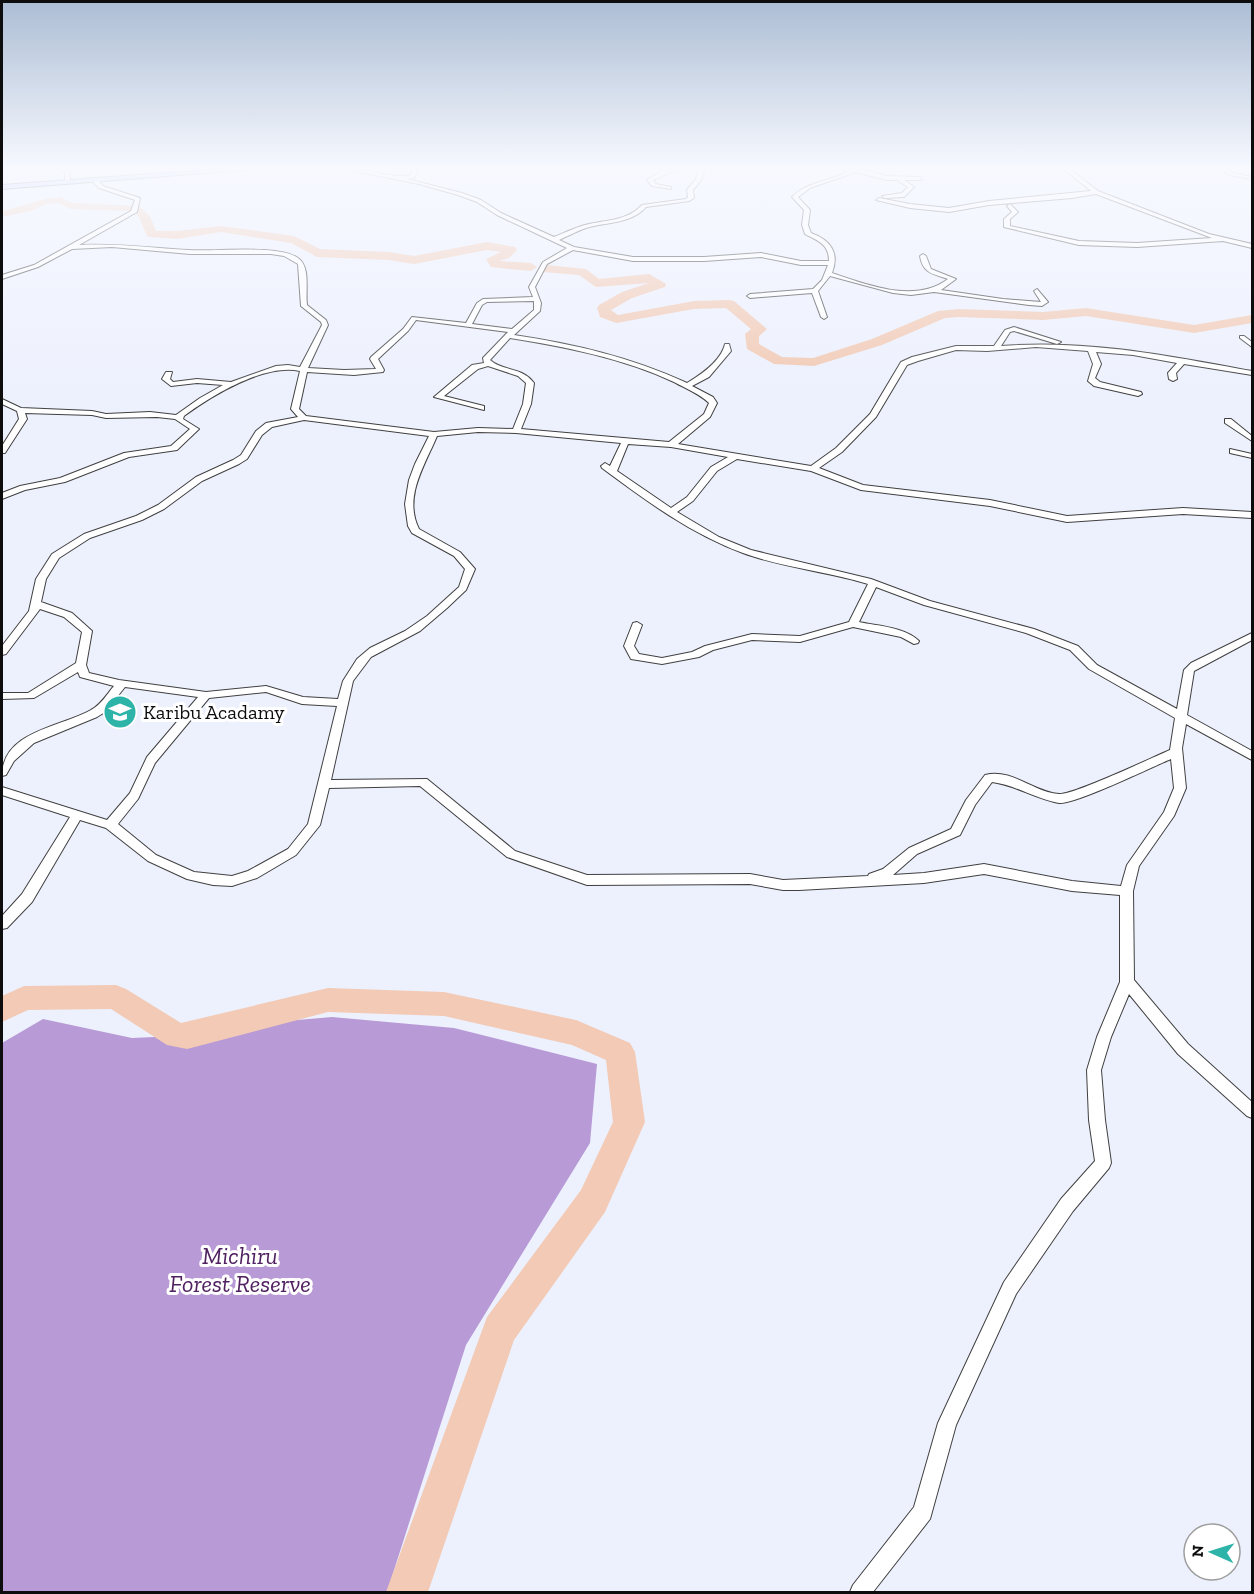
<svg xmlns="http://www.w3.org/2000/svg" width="1254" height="1594" font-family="'Zilla Slab',serif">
  <rect width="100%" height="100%" fill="#edf1fe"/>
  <!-- forest -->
  <path fill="#b89ad6" d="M 332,1017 L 454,1028 L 597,1064 L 590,1143 L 466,1345 L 387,1592 L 2,1592 L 2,1043 L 43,1019 L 132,1038 L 177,1036 L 252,1024 Z"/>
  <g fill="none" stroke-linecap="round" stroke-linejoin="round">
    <!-- river -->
    <g fill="#f2cab5" fill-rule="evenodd">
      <path d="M 60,197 L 72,203 L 139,206 L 150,216 L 156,231 L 177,231 L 221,226 L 294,236 L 320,249 L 389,252 L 414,256 L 487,242 L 515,247 L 517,250 L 509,258 L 499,261 L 531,263 L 537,267 L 531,271 L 491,267 L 486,259 L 501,252 L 487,250 L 414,264 L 389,260 L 317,257 L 291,243 L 221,232 L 177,239 L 151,237 L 147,236 L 139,217 L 132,211 L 70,209 L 58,203 L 47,204 L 31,211 L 2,217 L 2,211 C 22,207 40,198 60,197 Z"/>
      <path d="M 547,265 L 586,269 L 599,279 L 649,274 L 666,284 L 665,287 L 632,298 L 611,310 L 618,315 L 694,301 L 729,300 L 734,301 L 767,329 L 759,336 L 759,344 L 782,357 L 813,358 L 872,339 L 938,311 L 959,309 L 1043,312 L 1086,308 L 1194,325 L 1252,315 L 1252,323 L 1194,333 L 1086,316 L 1043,320 L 959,317 L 945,318 L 882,345 L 814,366 L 774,364 L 747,349 L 745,334 L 751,329 L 726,308 L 694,309 L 616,323 L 600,317 L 597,308 L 599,305 L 622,292 L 649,283 L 596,287 L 579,275 L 543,272 L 541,269 L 543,266 Z"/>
      <path d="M 116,985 L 126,989 L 181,1023 L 328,988 L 444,992 L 576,1020 L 630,1043 L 635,1052 L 645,1122 L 605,1212 L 514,1340 L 428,1592 L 386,1592 L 487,1317 L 581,1190 L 613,1122 L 606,1060 L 572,1045 L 444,1016 L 328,1012 L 187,1049 L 167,1045 L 111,1009 L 28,1010 L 2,1022 L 2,996 L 24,986 Z"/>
    </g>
    <!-- street casing -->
    <g stroke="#404040" stroke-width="2">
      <g id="street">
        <path d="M 57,167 L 63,167 L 70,171 L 70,182 L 65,181 L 65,173 Z"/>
        <path d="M 336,167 C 361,167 385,178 410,176 L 414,167 L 419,167 L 414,178 L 407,179 L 462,193 L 481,200 L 501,213 L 554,237 C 564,233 574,228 585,225 C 604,220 628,221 642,205 L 686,199 L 688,197 L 687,190 L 696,179 L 700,167 L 705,167 L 702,179 L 693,190 L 694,198 L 689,201 L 646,207 C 631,224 606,222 586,228 C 577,231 568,236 559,240 L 574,247 L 633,257 L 704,257 L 761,253 L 801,261 L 829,261 C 829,244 818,241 805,234 L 802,225 L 804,210 L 792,197 C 809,179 841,181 852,167 L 887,176 L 920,177 L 922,180 L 904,180 L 914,187 L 904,197 L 885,198 L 882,196 L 902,193 L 908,187 L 897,180 L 887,180 L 856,172 L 810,188 L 798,197 L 810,210 L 808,225 L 811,233 C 830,240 840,252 832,273 C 868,285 915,304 948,279 C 934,274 923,274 920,256 L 923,254 L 926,256 L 931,269 L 956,279 L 941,290 L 1003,299 L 1041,302 L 1034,291 L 1037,289 L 1048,302 L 1042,306 L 1029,305 L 934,292 L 911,295 L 893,293 L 830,276 L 818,291 L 827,317 L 824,319 L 821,317 L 812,293 L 750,298 L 747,296 L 750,294 L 813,289 L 822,280 L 828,265 L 801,265 L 761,257 L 704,261 L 633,261 L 573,250 L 547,264 L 535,287 L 541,303 L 540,311 L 514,335 C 574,344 631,357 687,383 C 702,374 721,361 725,344 L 729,344 L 731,351 L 709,377 L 692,386 L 713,397 L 717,403 L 710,417 L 678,444 L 811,466 L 836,448 L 870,414 L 901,362 L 912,357 L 956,346 L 994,346 L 1005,330 L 1014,327 L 1061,342 L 1057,344 L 1014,331 L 1010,332 L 1001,346 C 1086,339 1170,356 1252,371 L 1252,375 L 1184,364 L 1176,373 L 1177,379 L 1173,381 L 1169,379 L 1168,373 L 1177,363 L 1133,355 L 1096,352 L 1101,364 L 1095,378 L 1100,382 L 1141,392 L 1142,394 L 1138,396 L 1094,386 L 1088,381 L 1093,364 L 1088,351 L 1036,347 L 987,351 L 956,350 L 918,361 L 907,365 L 876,417 L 842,452 L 819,468 L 863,485 L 990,500 L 1067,516 L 1183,508 L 1252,512 L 1252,518 L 1183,514 L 1067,522 L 990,506 L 861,490 L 811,471 L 737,459 L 717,471 L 693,501 L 677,512 L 719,537 L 751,550 L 871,579 L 930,601 L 1034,629 L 1078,646 L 1097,665 L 1177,709 L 1184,670 L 1191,663 L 1252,633 L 1252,640 L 1194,671 L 1187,715 L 1252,751 L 1252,760 L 1186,724 L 1182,748 L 1186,788 L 1174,816 L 1139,866 L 1133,891 L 1134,980 L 1188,1044 L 1252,1102 L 1252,1118 L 1247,1116 L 1178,1054 L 1129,994 L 1111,1037 L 1101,1070 L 1105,1120 L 1111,1163 L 1109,1168 L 1073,1211 L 1016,1294 L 956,1425 L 930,1519 L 873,1592 L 850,1592 L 853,1585 L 914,1507 L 938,1423 L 1004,1282 L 1061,1199 L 1095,1161 L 1089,1120 L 1087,1070 L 1097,1037 L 1120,982 L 1120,895 L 1072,891 L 984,874 L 924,883 L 799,890 L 783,890 L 750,884 L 587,885 L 507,857 L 420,786 L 329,788 L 320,825 L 296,855 L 257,878 L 232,886 L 213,885 L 187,879 L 148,861 L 106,828 L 80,820 L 32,902 L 7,928 L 2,929 L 2,916 L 22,894 L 70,817 L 2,795 L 2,787 L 107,820 L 130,793 L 147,757 L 198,697 L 125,687 L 105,712 L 97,717 L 34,743 L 14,761 L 6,775 L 2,776 C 2,731 61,727 91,710 C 101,705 107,694 114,686 L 80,677 L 78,672 L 34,698 L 2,699 L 2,693 L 28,693 L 76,663 L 82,632 L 64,617 L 40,609 L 6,654 L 2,655 L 2,646 L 29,611 L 36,579 L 52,554 L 84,534 L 136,516 L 158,505 L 196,477 L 233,460 L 241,455 L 256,431 L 266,423 L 298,417 L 291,409 L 300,371 C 265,363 211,396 184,416 L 183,419 L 199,429 L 177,450 L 129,457 L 65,482 L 25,490 L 2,499 L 2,493 L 20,486 L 60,478 L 124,453 L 171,446 L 190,429 L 175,419 L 157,417 L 106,418 L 92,415 L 25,413 L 27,419 L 5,453 L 2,453 L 2,446 L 19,419 L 17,411 L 2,404 L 2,399 L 21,408 L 92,411 L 106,414 L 150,412 L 176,415 L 200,398 L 223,385 L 197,383 L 171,386 L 162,379 L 166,372 L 172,372 L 170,379 L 173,382 L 197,379 L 231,382 L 276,366 L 288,365 L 300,367 L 322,325 L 321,322 L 301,306 L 298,264 L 284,256 L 271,254 L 190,254 L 112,247 L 72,249 L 38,267 L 2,279 L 2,275 L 34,265 L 131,211 L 135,200 L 99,188 L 93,182 L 104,178 L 104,180 L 99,182 L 103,186 L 140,198 L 137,212 L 79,245 C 116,243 152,248 189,250 C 215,252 278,244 298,258 C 311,267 305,291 307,305 L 326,320 L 328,325 L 308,368 L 344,370 L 376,369 L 370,359 L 371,357 L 403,329 L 412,317 L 466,323 L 477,303 L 483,299 L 533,297 L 529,287 L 543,262 L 567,248 L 497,215 L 477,202 L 458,195 L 419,184 ZM 534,301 L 534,310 L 512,329 L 472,324 L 482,305 L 487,302 ZM 416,320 L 508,332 L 483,358 L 484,363 L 472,365 L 434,397 L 484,410 L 484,406 L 444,396 L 478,369 L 488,366 L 518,376 L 526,383 L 523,404 L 513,429 L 478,428 L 434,432 L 306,416 L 299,409 L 307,372 L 354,375 L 383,372 L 384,370 L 378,359 L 408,331 ZM 510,338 C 566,347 622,358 674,382 C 685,388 700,394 709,403 L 704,414 L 669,442 L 521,429 L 531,404 L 534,383 C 521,366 504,372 490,360 ZM 304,420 L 429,436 L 415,464 L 409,480 L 405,504 L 408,526 L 412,533 L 454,556 L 465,569 L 459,587 L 427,616 L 405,631 L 370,648 L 357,659 L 343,681 L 338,699 L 303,697 L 266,686 L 206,692 L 119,680 L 89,673 L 86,665 L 92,631 L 72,613 L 41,602 L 46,579 L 59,558 L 90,538 L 142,520 L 164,509 L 202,481 L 239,464 L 247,459 L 262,435 L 272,427 ZM 478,432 L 516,433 L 621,443 L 610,466 L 605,463 L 601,466 L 602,468 C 645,500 691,534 743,553 C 783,568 827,571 868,584 L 849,622 L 800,636 L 752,634 L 705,646 L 692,652 L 662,658 L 639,654 L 634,646 L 642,625 L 637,622 L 633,623 L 624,646 L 631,659 L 662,664 L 699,657 L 713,650 L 752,640 L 800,642 L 853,627 L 901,637 L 914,644 L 918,643 L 919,641 C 905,627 878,626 859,622 L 876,587 L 924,605 L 1026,633 L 1070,650 L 1089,669 L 1175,718 L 1170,750 C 1151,758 1074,795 1059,794 C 1033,792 1012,768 985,775 L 966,800 L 951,829 L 909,848 L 883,869 L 869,874 L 868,876 L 783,880 L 750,874 L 587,875 L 515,851 L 427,779 L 331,780 L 353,681 L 371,657 L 420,631 L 447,608 L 466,590 L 475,569 L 460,552 L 419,529 C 403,497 425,465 437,436 ZM 628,444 L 671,447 L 728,457 L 711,467 L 687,497 L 671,508 L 617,471 ZM 266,692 L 302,704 L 337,706 L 308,824 L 288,849 L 248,871 L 232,876 L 194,872 L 156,855 L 118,824 L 138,799 L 155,763 L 209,698 ZM 1171,759 L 1174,788 L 1164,812 L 1127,865 L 1121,886 L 1072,881 L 984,864 L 924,873 L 893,875 L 917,854 L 960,835 L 975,805 L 992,782 C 1016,785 1035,799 1059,803 C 1074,805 1152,767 1171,759 Z"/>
        <path d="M 674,167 L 682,167 L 653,180 L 656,184 L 671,187 L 671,189 L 652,186 L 647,180 L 662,171 Z"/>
        <path d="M 1061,167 L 1067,167 L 1098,191 L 1209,234 L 1252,244 L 1252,248 L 1223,241 L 1137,247 L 1079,245 L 1004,227 L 1004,219 L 1012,212 L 1007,206 L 1010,204 L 1018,212 L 1010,219 L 1010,226 L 1079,241 L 1137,243 L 1212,238 L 1096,194 L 1072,198 L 989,205 L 949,212 L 910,208 L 876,200 L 879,198 L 910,204 L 949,208 L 989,201 L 1091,191 Z"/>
        <path d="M 1219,167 L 1225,167 L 1233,173 L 1252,177 L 1252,179 L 1229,175 Z"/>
        <path d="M 1240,336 L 1244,336 L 1252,342 L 1252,347 L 1240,338 Z"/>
        <path d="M 1225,419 L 1231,419 L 1252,436 L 1252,441 L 1225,423 Z"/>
        <path d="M 1230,449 L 1252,454 L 1252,458 L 1230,453 Z"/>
      </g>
    </g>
    <!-- secondary casing -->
    <g stroke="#2f2f2f" stroke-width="2">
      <path id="secondary" d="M 245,167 L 283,167 L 2,189 L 2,185 Z"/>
    </g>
    <!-- street -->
    <use href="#street" fill="#fff" fill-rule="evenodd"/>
    <!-- secondary -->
    <use href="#secondary" fill="#adb8fa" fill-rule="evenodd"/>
  </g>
  <!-- sky -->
  <linearGradient id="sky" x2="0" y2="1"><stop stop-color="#acbdd4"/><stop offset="0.43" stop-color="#f7f9ff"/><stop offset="1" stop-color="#f7f9ff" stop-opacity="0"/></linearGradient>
  <rect width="1254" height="391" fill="url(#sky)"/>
  <!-- icons -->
  <defs>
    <g id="school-disc" transform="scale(1.725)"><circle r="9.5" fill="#2eb3a8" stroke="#fff"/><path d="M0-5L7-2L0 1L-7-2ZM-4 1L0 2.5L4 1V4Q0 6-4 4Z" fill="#fff"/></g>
  </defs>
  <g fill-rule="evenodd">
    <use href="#school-disc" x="120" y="712"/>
  </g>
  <g text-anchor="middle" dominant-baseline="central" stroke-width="6" stroke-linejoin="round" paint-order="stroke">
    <!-- poi labels -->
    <g font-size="20" fill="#0d0d0d" stroke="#fff" text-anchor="start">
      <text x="143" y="712">Karibu Acadamy</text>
    </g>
    <!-- near-park labels -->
    <g font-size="24" font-style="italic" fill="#502160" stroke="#fff">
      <text x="240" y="1255">Michiru<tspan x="240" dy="28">Forest Reserve</tspan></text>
    </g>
  </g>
  <!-- border -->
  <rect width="1254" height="1594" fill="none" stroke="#0d0d0d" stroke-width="6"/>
  <!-- north arrow -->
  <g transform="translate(1212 1552) rotate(273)"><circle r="28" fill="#ffffff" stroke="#9e9e9e" stroke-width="1.5"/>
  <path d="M0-4.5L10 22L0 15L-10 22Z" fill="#2eb3a8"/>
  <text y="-9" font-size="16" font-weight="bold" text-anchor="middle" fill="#0d0d0d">N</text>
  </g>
</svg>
